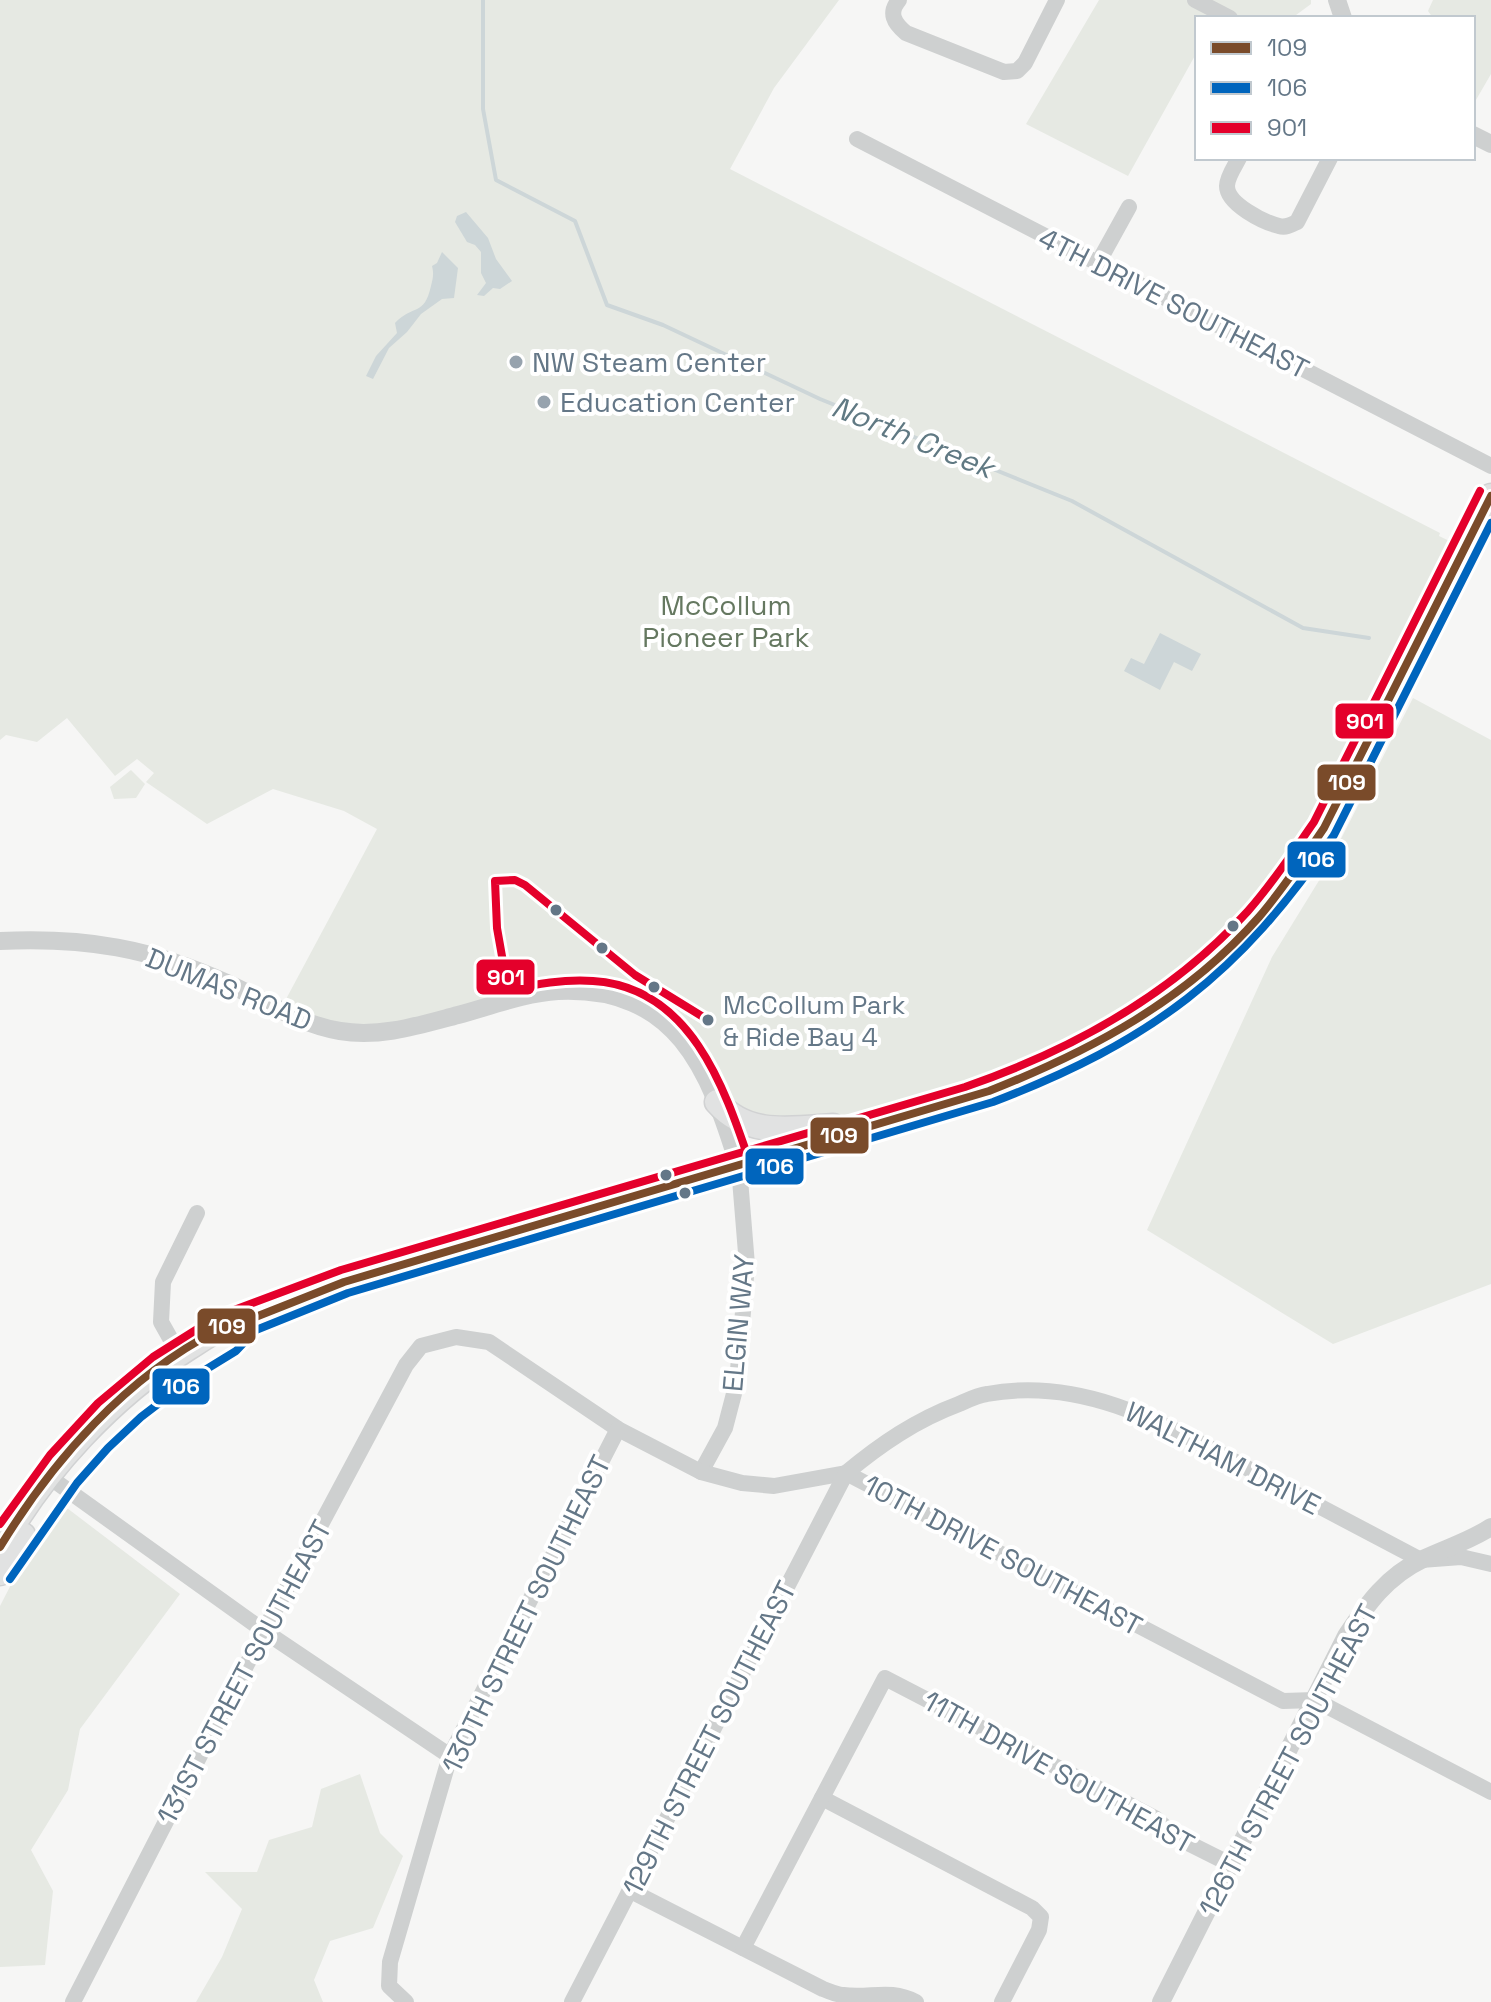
<svg xmlns="http://www.w3.org/2000/svg" width="1491" height="2002" font-family="'Space Grotesk',sans-serif">
  <rect width="100%" height="100%" fill="#f6f6f5"/>
  <!-- green -->
  <g fill="#e6e9e3">
    <path d="M 0,0 L 839,0 L 774,88 L 730,169 L 1440,533 L 1439,536 L 1464,548 L 1283,889 L 1108,1040 L 823,1139 L 731,1112 L 702,1069 L 638,1004 L 557,991 L 379,1033 L 286,1015 L 291,1003 L 285,1001 L 377,829 L 344,811 L 273,789 L 207,824 L 146,782 L 154,773 L 137,759 L 115,776 L 67,718 L 37,742 L 6,735 L 0,740 Z"/>
    <path d="M 1099,0 L 1311,0 L 1311,4 L 1292,18 L 1197,18 L 1197,52 L 1128,176 L 1026,124 Z"/>
    <path d="M 1433,0 L 1491,0 L 1491,74 L 1473,105 L 1473,18 L 1433,18 L 1428,11 Z"/>
    <path d="M 1413,698 L 1491,740 L 1491,1284 L 1333,1344 L 1147,1230 L 1272,957 L 1323,874 Z"/>
    <path d="M 131,770 L 145,784 L 136,798 L 114,799 L 110,787 Z"/>
    <path d="M 63,1505 L 180,1594 L 80,1729 L 68,1790 L 31,1850 L 53,1891 L 45,1965 L 0,1967 L 0,1606 L 17,1573 Z"/>
    <path d="M 360,1774 L 380,1833 L 403,1856 L 373,1928 L 330,1941 L 314,1980 L 323,2002 L 196,2002 L 222,1957 L 242,1909 L 205,1872 L 257,1872 L 269,1840 L 312,1827 L 321,1789 Z"/>
  </g>
  <!-- water -->
  <g fill="#cdd6d8">
    <path d="M 466,212 L 488,238 L 496,259 L 512,281 L 500,289 L 493,288 L 484,296 L 477,295 L 486,283 L 481,273 L 481,252 L 475,245 L 467,242 L 455,222 L 457,216 Z"/>
    <path d="M 442,252 L 458,268 L 454,298 L 442,299 L 421,314 L 407,332 L 389,348 L 373,379 L 366,376 L 376,356 L 397,333 L 395,323 C 413,304 424,317 431,286 C 433,278 434,274 432,266 L 437,263 Z"/>
    <path d="M 1160,633 L 1201,654 L 1192,671 L 1174,662 L 1160,690 L 1124,671 L 1131,658 L 1144,664 Z"/>
  </g>
  <g fill="none" stroke-linecap="round" stroke-linejoin="round">
    <!-- stream -->
    <path stroke="#cdd6d8" stroke-width="4" d="M 483,0 L 483,109 L 496,180 L 575,221 L 607,305 L 663,325 L 820,399 L 1072,501 L 1303,628 L 1369,638"/>
    <!-- primary casing -->
    <g stroke="#d1d2d3" stroke-width="27">
      <g id="primary">
        <path d="M 717,1102 C 747,1137 791,1129 833,1126"/>
        <path d="M 0,1547 C 45,1468 111,1397 188,1348 C 207,1336 224,1323 248,1320 L 344,1282 C 503,1235 662,1190 820,1140 C 876,1122 934,1111 989,1091 C 1134,1040 1243,960 1324,828 L 1491,496"/>
        <path d="M 0,1573 L 23,1535"/>
      </g>
    </g>
    <!-- minor -->
    <g stroke="#ced0d0" stroke-width="16">
      <path d="M 899,0 C 888,13 894,23 906,33 L 1004,72 L 1017,71 L 1025,63 L 1057,0"/>
      <path d="M 1195,0 L 1230,18"/>
      <path d="M 857,139 L 1491,466"/>
      <path d="M 1239,158 C 1235,166 1227,177 1227,186 C 1227,204 1263,222 1279,226 C 1286,228 1291,225 1297,222 L 1330,158"/>
      <path d="M 1098,263 L 1129,207"/>
      <path d="M 179,1354 L 161,1322 L 163,1282 L 197,1213"/>
      <path d="M 701,1472 L 725,1428 L 737,1382 L 747,1265 L 739,1167"/>
      <path d="M 59,1484 L 264,1631 L 450,1756"/>
      <path d="M 822,1798 L 1032,1908 L 1041,1917 L 1039,1930 L 1002,2002"/>
      <path d="M 631,1891 L 823,1989 C 829,1991 837,1995 843,1995 C 870,1999 889,1988 916,2002"/>
      <path d="M 743,1948 L 885,1678 L 1155,1818 L 1176,1837 L 1232,1865"/>
      <path d="M 73,2002 L 264,1631 L 406,1365 L 421,1346 L 456,1337 L 489,1342 L 618,1429 L 701,1472 L 742,1483 L 774,1486 L 846,1473 L 1283,1701 L 1315,1700 L 1491,1792"/>
      <path d="M 406,2002 L 389,1986 L 390,1962 L 450,1756 L 618,1429"/>
      <path d="M 572,2002 L 846,1473 C 881,1444 916,1420 959,1404 C 968,1400 978,1395 987,1394 C 1088,1375 1175,1430 1260,1475 C 1313,1503 1367,1531 1421,1560 L 1461,1557 L 1491,1564"/>
    </g>
    <!-- tertiary -->
    <g stroke="#ced0d0" stroke-width="18">
      <path d="M 1337,0 L 1343,18"/>
      <path d="M 1473,135 L 1491,144"/>
      <path d="M 0,941 C 85,937 151,948 229,984 C 266,1001 298,1024 340,1031 C 380,1038 420,1025 458,1015 C 491,1006 525,993 558,991 C 677,986 709,1069 739,1167"/>
      <path d="M 1161,2002 L 1346,1636 C 1367,1604 1387,1576 1423,1559 C 1446,1548 1470,1541 1491,1527"/>
    </g>
    <!-- primary -->
    <use href="#primary" stroke="#e1e2e2" stroke-width="24"/>
    <!-- bus-1 casing -->
    <g stroke="#fff" stroke-width="14">
      <path id="bus-1" d="M 0,1547 C 53,1460 126,1377 218,1330 C 230,1324 241,1322 253,1318 C 283,1306 314,1294 344,1282 L 989,1091 C 1091,1051 1186,1000 1259,917 C 1283,889 1303,859 1324,828 L 1491,496"/>
    </g>
    <!-- bus-2 casing -->
    <g stroke="#fff" stroke-width="14">
      <path id="bus-2" d="M 10,1579 L 77,1483 L 108,1448 L 141,1417 L 192,1378 L 236,1351 L 256,1330 L 348,1293 L 993,1102 C 1150,1042 1240,975 1334,835 L 1491,523"/>
    </g>
    <!-- bus-3 casing -->
    <g stroke="#fff" stroke-width="14">
      <g id="bus-3">
        <path d="M 708,1020 L 635,975 L 525,885 L 515,880 L 495,881 L 497,928 L 508,990 C 536,984 564,979 593,981 C 690,987 724,1086 750,1163"/>
        <path d="M 0,1524 L 50,1455 L 98,1403 L 153,1357 L 218,1316 L 341,1270 L 965,1087 C 1072,1050 1171,996 1248,911 C 1273,883 1293,852 1314,822 L 1480,491"/>
      </g>
    </g>
    <!-- bus-1 -->
    <use href="#bus-1" stroke="#7a4b2a" stroke-width="8"/>
    <!-- bus-2 -->
    <use href="#bus-2" stroke="#0065bd" stroke-width="8"/>
    <!-- bus-3 -->
    <use href="#bus-3" stroke="#e4002b" stroke-width="8"/>
  </g>
  <!-- markers -->
  <g fill="#97a3ae" stroke="#fff" stroke-width="3">
    <circle cx="516" cy="362" r="8"/>
    <circle cx="544" cy="402" r="8"/>
  </g>
  <g fill="#647787" stroke="#fff" stroke-width="3">
    <circle cx="556" cy="910" r="7"/>
    <circle cx="1233" cy="926" r="7"/>
    <circle cx="602" cy="948" r="7"/>
    <circle cx="654" cy="987" r="7"/>
    <circle cx="708" cy="1020" r="7"/>
    <circle cx="666" cy="1175" r="7"/>
    <circle cx="685" cy="1193" r="7"/>
  </g>
  <g text-anchor="middle" dominant-baseline="central" stroke-width="8" stroke-linejoin="round" paint-order="stroke">
    <!-- bus labels -->
    <g font-size="26" fill="#647787" stroke="#fff" text-anchor="start">
      <text x="723" y="1005">McCollum Park<tspan x="723" dy="32">&amp; Ride Bay 4</tspan></text>
    </g>
    <!-- street labels -->
    <g font-size="28" fill="#647787" stroke="#fff">
      <text transform="translate(1174 303) rotate(27)">4TH DRIVE SOUTHEAST</text>
      <text transform="translate(229 989) rotate(22)">DUMAS ROAD</text>
      <text transform="translate(738 1323) rotate(-85)">ELGIN WAY</text>
      <text transform="translate(1223 1458) rotate(27)">WALTHAM DRIVE</text>
      <text transform="translate(1003 1555) rotate(28)">10TH DRIVE SOUTHEAST</text>
      <text transform="translate(526 1614) rotate(-64)">130TH STREET SOUTHEAST</text>
      <text transform="translate(244 1672) rotate(-62)">131ST STREET SOUTHEAST</text>
      <text transform="translate(709 1738) rotate(-63)">129TH STREET SOUTHEAST</text>
      <text transform="translate(1288 1760) rotate(-62)">126TH STREET SOUTHEAST</text>
      <text transform="translate(1059 1772) rotate(29)">11TH DRIVE SOUTHEAST</text>
    </g>
    <!-- poi labels -->
    <g font-size="28" fill="#647787" stroke="#fff" text-anchor="start">
      <text x="532" y="362">NW Steam Center</text>
      <text x="560" y="402">Education Center</text>
    </g>
    <!-- park labels -->
    <g font-size="28" fill="#657860" stroke="#fff">
      <text x="726" y="605">McCollum<tspan x="726" dy="32">Pioneer Park</tspan></text>
    </g>
    <!-- water labels -->
    <g font-size="30" font-style="italic" fill="#607983" stroke="#fff">
      <text transform="translate(913 437) rotate(22)">North Creek</text>
    </g>
  </g>
  <g stroke="#fff" stroke-width="3">
    <rect x="1334" y="702" width="61" height="38" rx="8" fill="#e4002b"/>
    <rect x="1316" y="763" width="61" height="39" rx="8" fill="#7a4b2a"/>
    <rect x="1286" y="840" width="61" height="39" rx="8" fill="#0065bd"/>
    <rect x="475" y="958" width="61" height="38" rx="8" fill="#e4002b"/>
    <rect x="809" y="1116" width="61" height="39" rx="8" fill="#7a4b2a"/>
    <rect x="744" y="1147" width="61" height="39" rx="8" fill="#0065bd"/>
    <rect x="196" y="1307" width="61" height="38" rx="8" fill="#7a4b2a"/>
    <rect x="151" y="1367" width="60" height="39" rx="8" fill="#0065bd"/>
  </g>
  <g font-size="22" text-anchor="middle" font-weight="bold" fill="#fff">
    <text x="1365" y="729">901</text>
    <text x="1347" y="790">109</text>
    <text x="1316" y="867">106</text>
    <text x="506" y="985">901</text>
    <text x="839" y="1143">109</text>
    <text x="775" y="1174">106</text>
    <text x="227" y="1334">109</text>
    <text x="181" y="1394">106</text>
  </g>
  <!-- legend -->
  <rect x="1195" y="16" width="280" height="144" fill="#ffffff" stroke="#c1c9cf" stroke-width="2"/>
  <rect x="1211" y="42" width="40" height="12" fill="#7a4b2a" stroke="#c1c9cf" stroke-width="2"/>
  <text x="1267" y="56" font-size="24" fill="#647787">109</text>
  <rect x="1211" y="82" width="40" height="12" fill="#0065bd" stroke="#c1c9cf" stroke-width="2"/>
  <text x="1267" y="96" font-size="24" fill="#647787">106</text>
  <rect x="1211" y="122" width="40" height="12" fill="#e4002b" stroke="#c1c9cf" stroke-width="2"/>
  <text x="1267" y="136" font-size="24" fill="#647787">901</text>
</svg>
